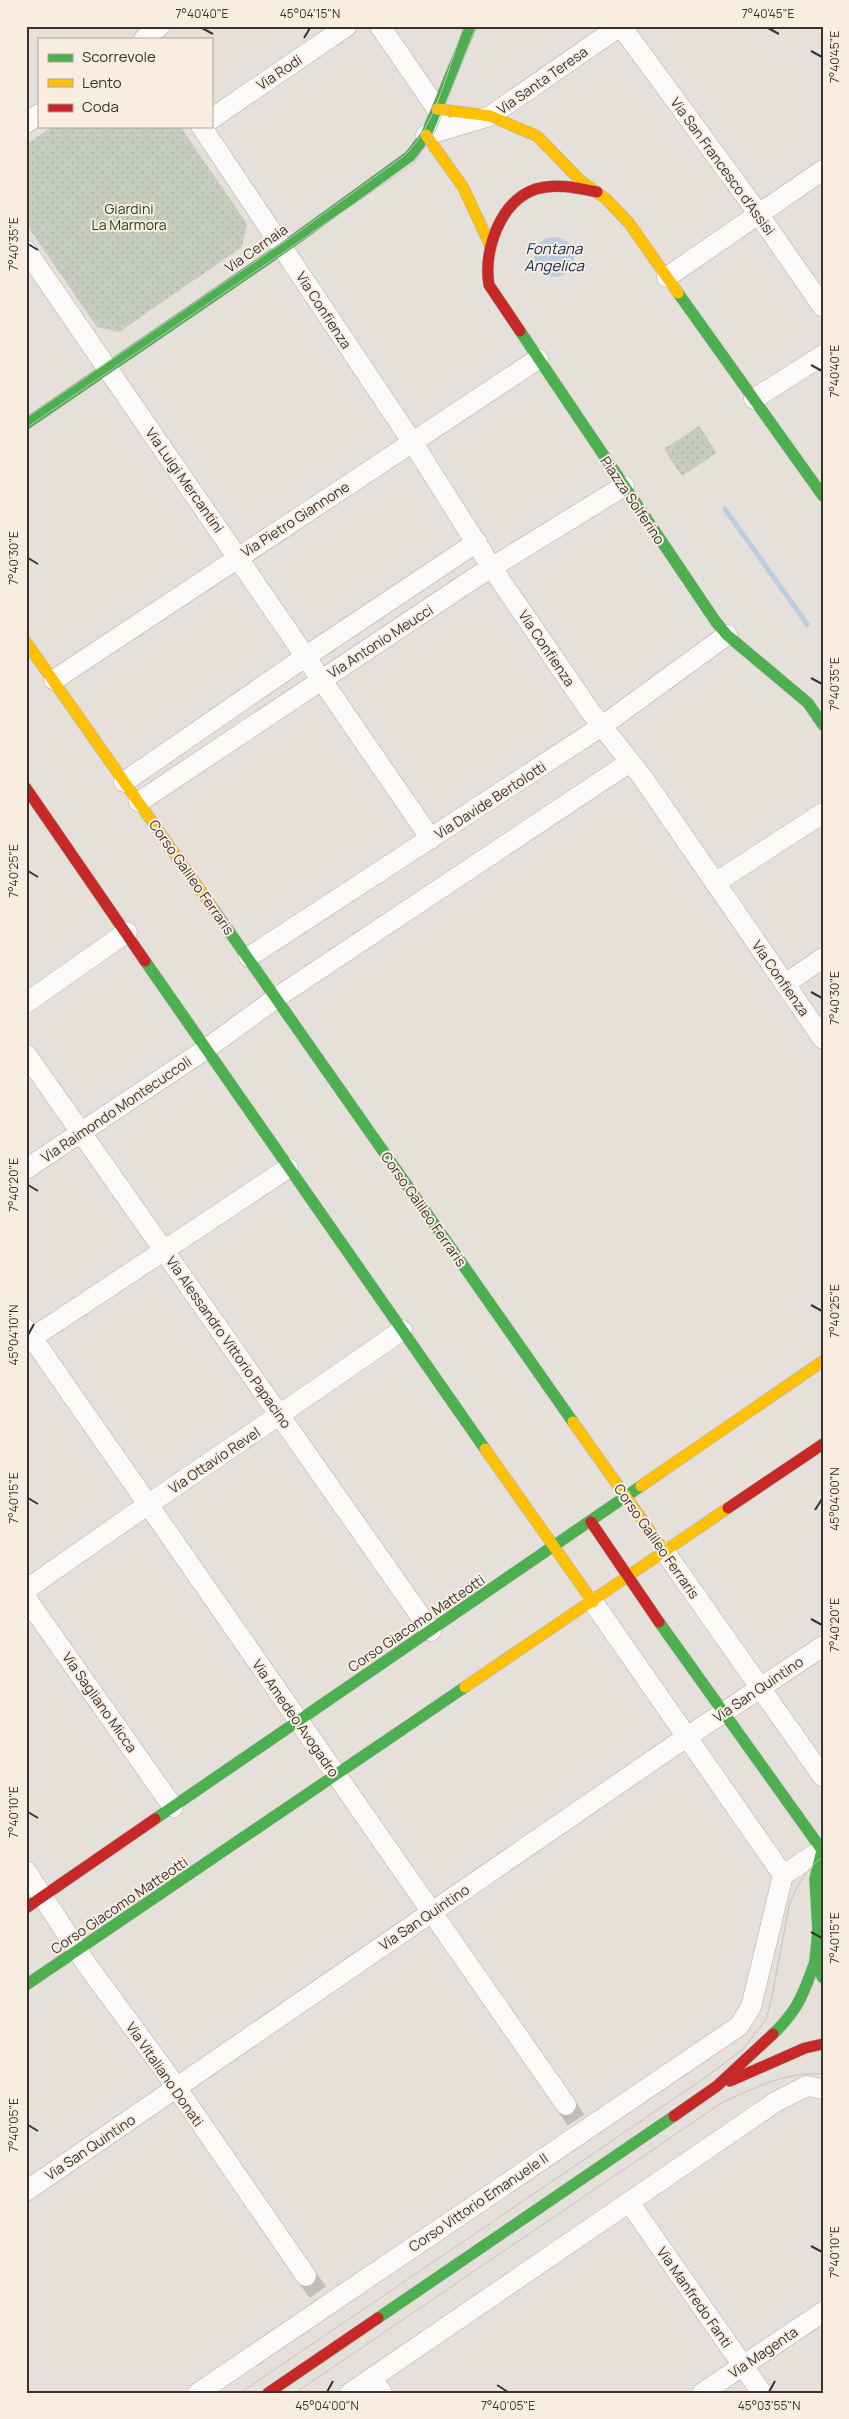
<svg xmlns="http://www.w3.org/2000/svg" width="849" height="2419" font-family="Manrope,sans-serif">
  <defs>
    <pattern id="grass-dots" width="8" height="8" patternUnits="userSpaceOnUse" patternTransform="scale(1.25)"><rect width="8" height="8" fill="#c7cdbe"/><path d="M2 2h.1M6 6h.1" fill="none" stroke="#acb0a4" stroke-width="1.8" stroke-linecap="round"/></pattern>
  </defs>
  <rect width="100%" height="100%" fill="#e6e0da"/>
  <!-- grass -->
  <g fill="url(#grass-dots)">
    <path d="M 53,126 L 180,126 L 247,224 L 242,247 L 119,332 L 97,327 L 26,224 L 26,145 Z"/>
    <path d="M 699,426 L 717,453 L 682,476 L 664,449 Z"/>
  </g>
  <!-- water -->
  <circle fill="#bdcce0" cx="554" cy="257" r="20"/>
  <g fill="none" stroke-linecap="round" stroke-linejoin="round">
    <!-- stream -->
    <path stroke="#bdcce0" stroke-width="5" d="M 725,509 L 807,624"/>
    <!-- street-tunnel -->
    <g stroke="#c3bdb8" stroke-width="20" stroke-dasharray="20 10" stroke-linecap="butt">
      <path d="M 566,2105 L 576,2120"/>
      <path d="M 306,2276 L 320,2295"/>
    </g>
    <!-- street casing -->
    <g stroke="#b2ada8" stroke-width="21">
      <g id="street">
        <path d="M 380,26 L 437,109 L 439,119"/>
        <path d="M 621,26 L 750,202 L 823,307"/>
        <path d="M 144,39 L 160,26"/>
        <path d="M 211,119 L 347,26"/>
        <path d="M 26,123 L 39,114"/>
        <path d="M 201,126 L 413,443 L 492,568 L 590,711 L 643,778 L 823,1039"/>
        <path d="M 426,135 L 490,116 L 620,26"/>
        <path d="M 26,250 L 431,839"/>
        <path d="M 667,277 L 823,170"/>
        <path d="M 754,399 L 823,355"/>
        <path d="M 54,680 L 538,359"/>
        <path d="M 124,782 L 305,657 L 477,542"/>
        <path d="M 139,802 L 473,579 L 624,486"/>
        <path d="M 715,883 L 823,813"/>
        <path d="M 249,957 L 602,726 L 727,635"/>
        <path d="M 785,984 L 823,958"/>
        <path d="M 26,1003 L 127,932"/>
        <path d="M 26,1054 L 431,1631"/>
        <path d="M 26,1169 L 206,1049 L 276,998 L 630,762"/>
        <path d="M 26,1329 L 566,2105"/>
        <path d="M 26,1342 L 288,1168"/>
        <path d="M 665,1552 L 823,1777"/>
        <path d="M 26,1590 C 150,1501 277,1418 402,1330"/>
        <path d="M 26,1598 L 173,1807"/>
        <path d="M 593,1602 L 783,1875"/>
        <path d="M 26,1871 L 87,1965 L 165,2071 L 306,2276"/>
        <path d="M 26,2191 L 669,1749 L 823,1646"/>
        <path d="M 629,2202 L 762,2393"/>
        <path d="M 372,2378 L 382,2393"/>
        <path d="M 198,2393 L 739,2026 L 751,2007 L 783,1875 L 823,1849"/>
        <path d="M 350,2393 L 777,2101 L 807,2086 L 823,2089"/>
        <path d="M 702,2393 L 823,2312"/>
      </g>
    </g>
    <!-- fast casing -->
    <g stroke="#b2ada8" stroke-width="12">
      <g id="fast">
        <path d="M 678,293 L 823,496"/>
        <path d="M 520,331 L 716,622 L 727,635 L 808,703 L 823,725"/>
        <path d="M 26,424 L 283,248 L 410,156 L 426,135 L 471,26"/>
        <path d="M 212,907 L 573,1422"/>
        <path d="M 145,961 L 485,1449"/>
        <path d="M 659,1622 L 822,1850"/>
        <path d="M 155,1819 L 641,1486"/>
        <path d="M 823,1927 L 818,1930 L 815,1962 L 823,1978"/>
        <path d="M 818,1930 L 815,1879 L 822,1850"/>
        <path d="M 26,1985 L 465,1687"/>
        <path d="M 773,2034 C 799,2009 803,1994 815,1962"/>
        <path d="M 378,2318 L 674,2116"/>
      </g>
    </g>
    <!-- slow casing -->
    <g stroke="#b2ada8" stroke-width="12">
      <g id="slow">
        <path d="M 437,109 L 490,116 L 537,136 L 580,180 L 606,199 L 629,223 L 678,293"/>
        <path d="M 426,135 L 463,187 L 491,247"/>
        <path d="M 26,642 L 212,907"/>
        <path d="M 573,1422 L 665,1552"/>
        <path d="M 485,1449 L 593,1602"/>
        <path d="M 641,1486 L 823,1361"/>
        <path d="M 465,1687 L 728,1508"/>
      </g>
    </g>
    <!-- jam casing -->
    <g stroke="#b2ada8" stroke-width="12">
      <g id="jam">
        <path d="M 520,331 L 489,285 C 483,251 500,201 536,189 C 556,183 577,188 597,192"/>
        <path d="M 26,788 L 145,961"/>
        <path d="M 728,1508 L 823,1444"/>
        <path d="M 591,1522 L 659,1622"/>
        <path d="M 26,1908 L 155,1819"/>
        <path d="M 730,2081 L 805,2048 L 823,2044"/>
        <path d="M 674,2116 L 717,2086 L 773,2034"/>
        <path d="M 268,2393 L 378,2318"/>
      </g>
    </g>
    <!-- street -->
    <use href="#street" stroke="#fbfaf9" stroke-width="20"/>
    <!-- fast -->
    <use href="#fast" stroke="#4caf50" stroke-width="11"/>
    <!-- slow -->
    <use href="#slow" stroke="#ffc107" stroke-width="11"/>
    <!-- jam -->
    <use href="#jam" stroke="#c62828" stroke-width="11"/>
    <!-- tram -->
    <g stroke="#c5c3c1" stroke-width="1">
      <path d="M 26,418 L 297,233 L 404,156 C 436,127 448,66 464,26"/>
      <path d="M 26,428 L 414,163 L 435,132 L 476,26"/>
      <path d="M 240,2393 L 706,2077 L 742,2050 L 766,2020 L 771,2001 L 789,1906 C 795,1888 806,1868 823,1857"/>
      <path d="M 295,2393 L 723,2102 C 755,2088 787,2071 823,2074"/>
    </g>
  </g>
  <!-- ticks -->
  <path fill="none" stroke="#38332f" stroke-width="2" d="M 202,28 L 213,34M 768,28 L 779,34M 304,38 L 310,28M 811,51 L 822,57M 28,244 L 38,250M 811,365 L 822,371M 28,558 L 38,564M 811,678 L 822,684M 28,871 L 38,877M 811,992 L 822,998M 28,1185 L 38,1191M 811,1305 L 822,1311M 28,1335 L 34,1324M 28,1498 L 38,1504M 815,1510 L 822,1499M 811,1619 L 822,1625M 28,1812 L 38,1818M 811,1932 L 822,1938M 28,2125 L 38,2131M 811,2246 L 822,2252M 497,2385 L 508,2392M 327,2392 L 333,2381M 769,2392 L 775,2381"/>
  <g text-anchor="middle" dominant-baseline="central" stroke-width="4" stroke-linejoin="round" paint-order="stroke">
    <!-- street labels -->
    <g font-size="14" fill="#38332f" stroke="#f9ede1">
      <text transform="translate(279 72) rotate(-34)">Via Rodi</text>
      <text transform="translate(542 80) rotate(-35)">Via Santa Teresa</text>
      <text transform="translate(723 166) rotate(54)">Via San Francesco d'Assisi</text>
      <text transform="translate(256 248) rotate(-35)">Via Cernaia</text>
      <text transform="translate(324 310) rotate(57)">Via Confienza</text>
      <text transform="translate(185 480) rotate(55)">Via Luigi Mercantini</text>
      <text transform="translate(633 500) rotate(56)">Piazza Solferino</text>
      <text transform="translate(295 519) rotate(-33)">Via Pietro Giannone</text>
      <text transform="translate(380 641) rotate(-33)">Via Antonio Meucci</text>
      <text transform="translate(547 648) rotate(56)">Via Confienza</text>
      <text transform="translate(490 800) rotate(-33)">Via Davide Bertolotti</text>
      <text transform="translate(192 877) rotate(55)">Corso Galileo Ferraris</text>
      <text transform="translate(781 978) rotate(55)">Via Confienza</text>
      <text transform="translate(116 1109) rotate(-34)">Via Raimondo Montecuccoli</text>
      <text transform="translate(424 1209) rotate(55)">Corso Galileo Ferraris</text>
      <text transform="translate(229 1342) rotate(55)">Via Alessandro Vittorio Papacino</text>
      <text transform="translate(214 1460) rotate(-34)">Via Ottavio Revel</text>
      <text transform="translate(657 1541) rotate(55)">Corso Galileo Ferraris</text>
      <text transform="translate(416 1623) rotate(-34)">Corso Giacomo Matteotti</text>
      <text transform="translate(758 1689) rotate(-34)">Via San Quintino</text>
      <text transform="translate(100 1702) rotate(55)">Via Sagliano Micca</text>
      <text transform="translate(296 1718) rotate(55)">Via Amedeo Avogadro</text>
      <text transform="translate(119 1905) rotate(-34)">Corso Giacomo Matteotti</text>
      <text transform="translate(424 1917) rotate(-34)">Via San Quintino</text>
      <text transform="translate(165 2074) rotate(55)">Via Vitaliano Donati</text>
      <text transform="translate(90 2147) rotate(-34)">Via San Quintino</text>
      <text transform="translate(478 2202) rotate(-34)">Corso Vittorio Emanuele II</text>
      <text transform="translate(695 2297) rotate(55)">Via Manfredo Fanti</text>
      <text transform="translate(763 2352) rotate(-34)">Via Magenta</text>
    </g>
    <!-- park labels -->
    <g font-size="14" fill="#244416" stroke="#f9ede1">
      <text x="129" y="208">Giardini<tspan x="129" dy="16">La Marmora</tspan></text>
    </g>
    <!-- water labels -->
    <g font-size="15" font-style="italic" fill="#0d2d55" stroke="#f9ede1">
      <text x="554" y="248">Fontana<tspan x="554" dy="17">Angelica</tspan></text>
    </g>
  </g>
  <!-- border -->
  <rect width="849" height="2419" fill="none" stroke="#f9ede1" stroke-width="55"/>
  <!-- legend -->
  <rect x="38" y="38" width="175" height="90" fill="#f9ede1" stroke="#aca39a"/>
  <rect x="48" y="54" width="25" height="8" fill="#4caf50" stroke="#aca39a"/>
  <text x="82" y="62" font-size="15" fill="#38332f">Scorrevole</text>
  <rect x="48" y="79" width="25" height="8" fill="#ffc107" stroke="#aca39a"/>
  <text x="82" y="88" font-size="15" fill="#38332f">Lento</text>
  <rect x="48" y="104" width="25" height="8" fill="#c62828" stroke="#aca39a"/>
  <text x="82" y="112" font-size="15" fill="#38332f">Coda</text>
  <rect x="28" y="28" width="794" height="2364" fill="none" stroke="#38332f" stroke-width="2"/>
  <g font-size="12" text-anchor="middle" fill="#38332f">
    <text x="202" y="18">7°40'40"E</text>
    <text x="310" y="18">45°04'15"N</text>
    <text x="768" y="18">7°40'45"E</text>
    <text transform="translate(835 57) rotate(-90)" y="4">7°40'45"E</text>
    <text transform="translate(14 244) rotate(-90)" y="4">7°40'35"E</text>
    <text transform="translate(835 371) rotate(-90)" y="4">7°40'40"E</text>
    <text transform="translate(14 558) rotate(-90)" y="4">7°40'30"E</text>
    <text transform="translate(835 684) rotate(-90)" y="4">7°40'35"E</text>
    <text transform="translate(14 871) rotate(-90)" y="4">7°40'25"E</text>
    <text transform="translate(835 998) rotate(-90)" y="4">7°40'30"E</text>
    <text transform="translate(14 1185) rotate(-90)" y="4">7°40'20"E</text>
    <text transform="translate(835 1311) rotate(-90)" y="4">7°40'25"E</text>
    <text transform="translate(14 1335) rotate(-90)" y="4">45°04'10"N</text>
    <text transform="translate(14 1498) rotate(-90)" y="4">7°40'15"E</text>
    <text transform="translate(835 1499) rotate(-90)" y="4">45°04'00"N</text>
    <text transform="translate(835 1625) rotate(-90)" y="4">7°40'20"E</text>
    <text transform="translate(14 1812) rotate(-90)" y="4">7°40'10"E</text>
    <text transform="translate(835 1938) rotate(-90)" y="4">7°40'15"E</text>
    <text transform="translate(14 2125) rotate(-90)" y="4">7°40'05"E</text>
    <text transform="translate(835 2252) rotate(-90)" y="4">7°40'10"E</text>
    <text x="327" y="2410">45°04'00"N</text>
    <text x="508" y="2410">7°40'05"E</text>
    <text x="769" y="2410">45°03'55"N</text>
  </g>
</svg>
